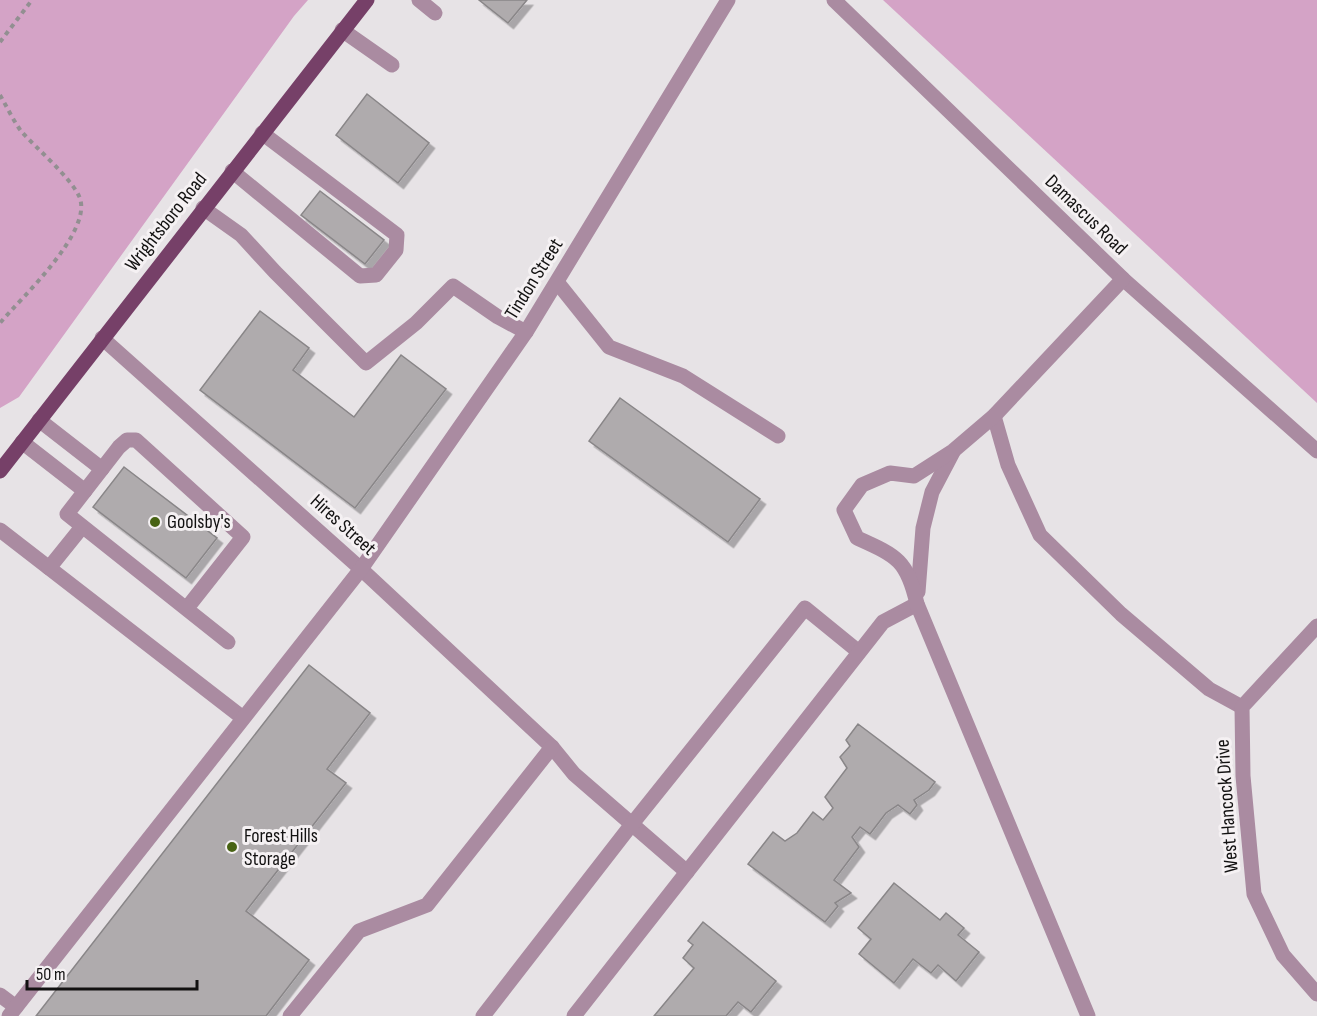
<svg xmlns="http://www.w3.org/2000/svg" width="1317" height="1016" font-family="'Sofia Sans Condensed',sans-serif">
  <defs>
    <filter id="shadow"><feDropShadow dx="5.5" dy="5.5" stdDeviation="0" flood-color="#0004"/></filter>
  </defs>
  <rect width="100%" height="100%" fill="#e7e3e6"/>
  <!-- green -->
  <g fill="#d4a3c6">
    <path d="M 0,0 L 308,0 L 294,16 L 19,397 L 0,408 Z"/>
    <path d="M 883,0 L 1317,0 L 1317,403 Z"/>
  </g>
  <!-- building -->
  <g fill="#afabad" stroke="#898688" stroke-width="1.5" filter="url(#shadow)">
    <path d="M 479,0 L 527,0 L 508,23 Z"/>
    <path d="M 367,94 L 429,143 L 398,183 L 336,135 Z"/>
    <path d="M 320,191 L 384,240 L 365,264 L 301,215 Z"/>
    <path d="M 260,311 L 309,348 L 293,370 L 354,417 L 401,355 L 446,389 L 355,508 L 200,390 Z"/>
    <path d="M 620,398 L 760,499 L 728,542 L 589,441 Z"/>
    <path d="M 124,467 L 217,538 L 186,578 L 93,507 Z"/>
    <path d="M 309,665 L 370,713 L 327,769 L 346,783 L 246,911 L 309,960 L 266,1016 L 36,1016 Z"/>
    <path d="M 858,724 L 935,782 L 929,790 L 914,800 L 917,805 L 910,814 L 898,805 L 886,813 L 870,834 L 860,827 L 852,837 L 859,847 L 834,880 L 851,893 L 835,903 L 838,906 L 825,922 L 748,864 L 773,832 L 785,841 L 797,833 L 813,812 L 823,820 L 833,808 L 825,797 L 847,768 L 840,757 L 850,746 L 846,740 Z"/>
    <path d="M 894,883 L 940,920 L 946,913 L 964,928 L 958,935 L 979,952 L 956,981 L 938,965 L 931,973 L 913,959 L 894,983 L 859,954 L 871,939 L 858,928 Z"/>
    <path d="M 703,922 L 776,981 L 751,1012 L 738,1002 L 726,1016 L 654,1016 L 694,968 L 683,958 L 693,945 L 688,941 Z"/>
  </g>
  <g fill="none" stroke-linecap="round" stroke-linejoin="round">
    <!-- path -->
    <g stroke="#928f91" stroke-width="4" stroke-dasharray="4.5 4.5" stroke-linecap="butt">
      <path d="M 0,42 L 32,0"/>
      <path d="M 0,95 C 7,107 13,120 21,131 C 36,148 70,177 79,196 C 95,230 21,298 0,323"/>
    </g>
    <!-- minor -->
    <g stroke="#aa8ba1" stroke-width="15">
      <path d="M 419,0 L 435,13"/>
      <path d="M 834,0 L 1123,279 L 1317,451"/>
      <path d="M 342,30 L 392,65"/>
      <path d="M 232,171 L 360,276 L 376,275 L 396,250 L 397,235 L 262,133"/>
      <path d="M 203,208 L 241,235 L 275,272 L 366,363 L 416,323 L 453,286 L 498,317 L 526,332"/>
      <path d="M 557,282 L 609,347 L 683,376 L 778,436"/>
      <path d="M 102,338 L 361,569 L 552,747 L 574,774 L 687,872"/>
      <path d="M 994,416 L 1008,465 L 1040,535 L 1121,614 L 1209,689 L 1242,707"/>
      <path d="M 39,420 L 102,469"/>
      <path d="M 22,442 L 85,491"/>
      <path d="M 0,530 L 243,718"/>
      <path d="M 49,568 L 82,527"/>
      <path d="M 918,592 L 923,528 L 932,492 L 953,452"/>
      <path d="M 187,608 L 243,537 L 136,440 L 127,440 L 119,447 L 67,514 L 228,642"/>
      <path d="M 1317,626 L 1242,707 L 1243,776 L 1254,894 L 1283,955 L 1317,994"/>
      <path d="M 0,995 L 16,1007"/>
      <path d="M 9,1016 L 361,569 L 526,332 L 728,0"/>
      <path d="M 290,1016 L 359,931 L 427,905 L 552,747"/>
      <path d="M 483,1016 L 632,824 L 805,608 L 859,652"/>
      <path d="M 574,1016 L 883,622 L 917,604"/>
      <path d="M 1088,1016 L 917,604 C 907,560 897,556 857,538 L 844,510 L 862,485 L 890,473 L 914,476 L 953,451 L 994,416 L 1123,279"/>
    </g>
    <!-- major -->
    <path stroke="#764068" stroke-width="15" d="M 0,471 L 367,0"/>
  </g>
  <!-- markers -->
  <g fill="#486314" stroke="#f5f1f3" stroke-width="2">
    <circle cx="155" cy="522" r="6"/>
    <circle cx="232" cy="847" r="6"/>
  </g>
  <g text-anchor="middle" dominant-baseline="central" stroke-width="6" stroke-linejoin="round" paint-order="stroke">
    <!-- street labels -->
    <g font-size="20" fill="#121111" stroke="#f5f1f3">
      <text transform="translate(1086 215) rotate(44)">Damascus Road</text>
      <text transform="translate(166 222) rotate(-52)">Wrightsboro Road</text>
      <text transform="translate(534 279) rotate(-58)">Tindon Street</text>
      <text transform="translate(343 525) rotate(42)">Hires Street</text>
      <text transform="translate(1227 806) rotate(-94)">West Hancock Drive</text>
    </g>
    <!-- poi labels -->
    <g font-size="20" fill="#121111" stroke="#f5f1f3" text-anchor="start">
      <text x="167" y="522">Goolsby's</text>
      <text x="244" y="836">Forest Hills<tspan x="244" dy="23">Storage</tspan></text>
    </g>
  </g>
  <!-- scale -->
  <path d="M27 980v9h170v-9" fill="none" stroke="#121111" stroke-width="3"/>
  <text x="36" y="980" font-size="18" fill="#121111" stroke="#f5f1f3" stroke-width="4.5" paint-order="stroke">50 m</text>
</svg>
